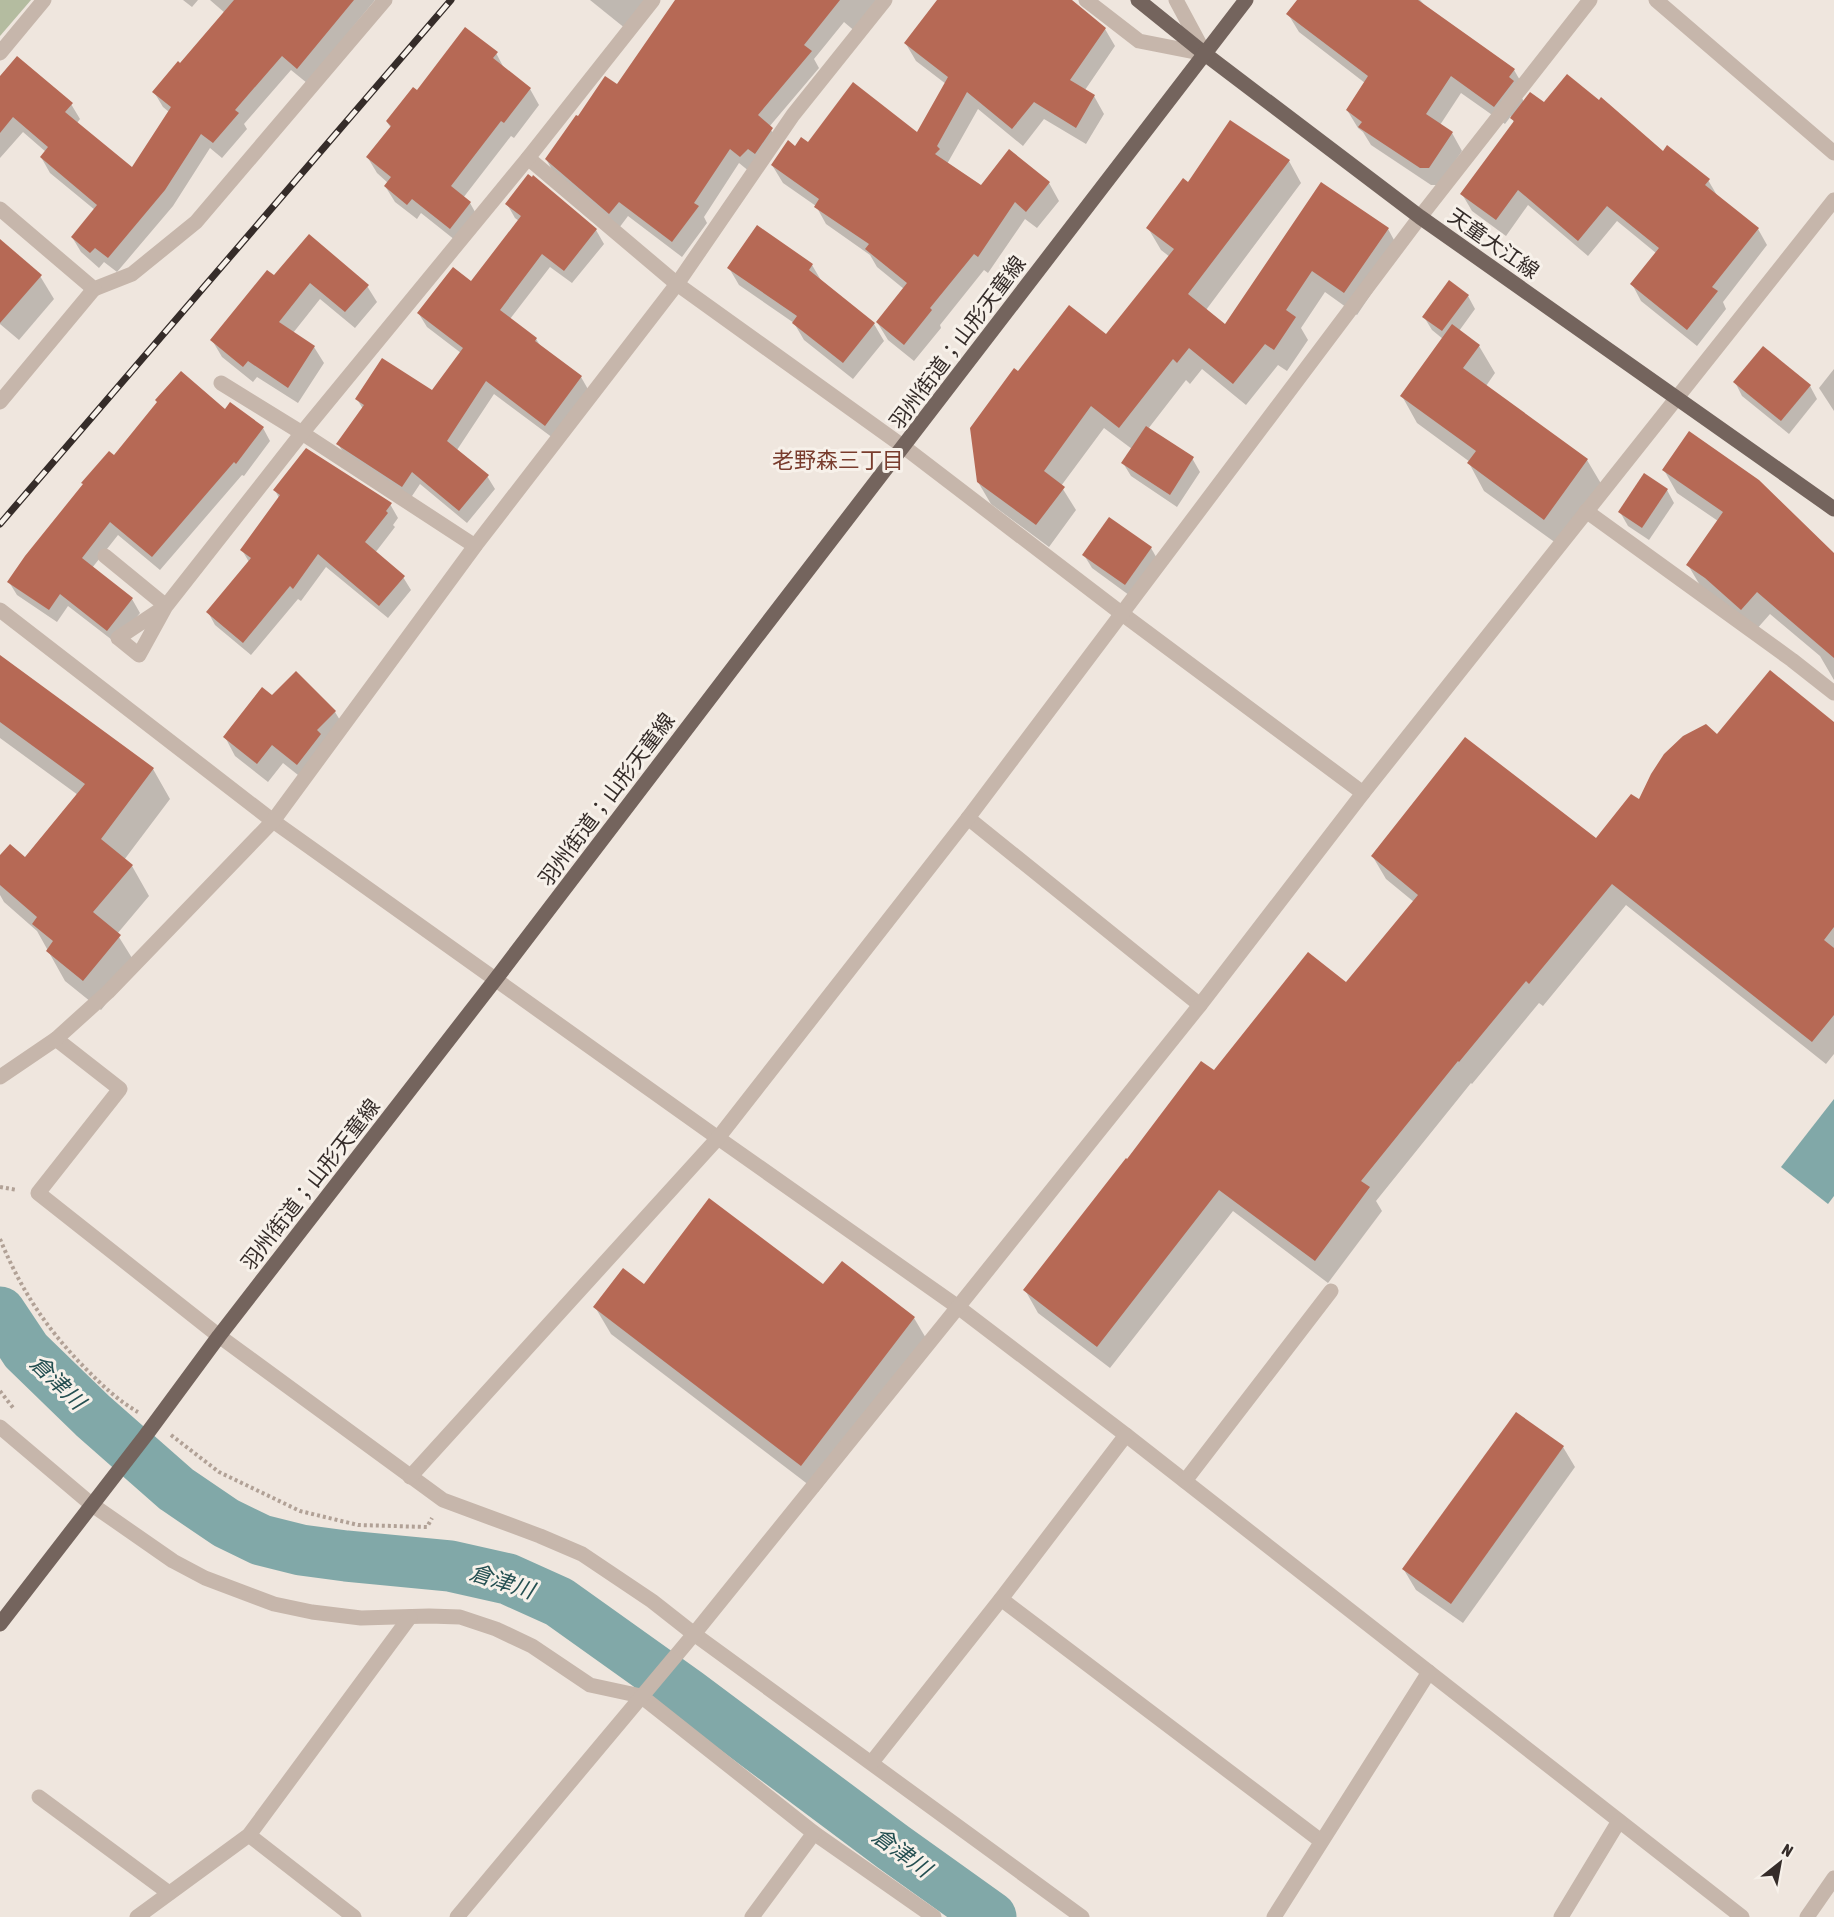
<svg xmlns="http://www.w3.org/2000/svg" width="1834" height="1917" font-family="'Asap Condensed','Noto Sans JP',sans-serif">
  <rect width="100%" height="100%" fill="#efe6de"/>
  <!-- green -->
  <path fill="#b4bca0" d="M 0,0 L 31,0 L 0,36 Z"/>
  <!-- water -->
  <path fill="#81a8a8" d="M 1834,1099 L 1834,1196 L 1828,1204 L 1781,1167 Z"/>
  <!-- shadow -->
  <g fill="#0003">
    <path d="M 183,0 L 198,0 L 192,7 Z"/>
    <path d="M 210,0 L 375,0 L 307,83 L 291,70 L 244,124 L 247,129 L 222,158 L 210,148 L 173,206 L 117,272 L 104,262 L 99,268 L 81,252 L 72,237 L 95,210 L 50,173 L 41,157 L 46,152 L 23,132 L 0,158 L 0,79 L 71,104 L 80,119 L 77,123 L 132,170 L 169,112 L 163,107 L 154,92 L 180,65 L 225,13 Z"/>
    <path d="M 590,0 L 647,0 L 626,29 Z"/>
    <path d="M 677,0 L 876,0 L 857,33 L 844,22 L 814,59 L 819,68 L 769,127 L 780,144 L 750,172 L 739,163 L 704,217 L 707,223 L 682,257 L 628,216 L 619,228 L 555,175 L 546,159 L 578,118 L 618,86 Z"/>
    <path d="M 949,0 L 1069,0 L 1105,29 L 1115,46 L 1085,90 L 1094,96 L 1104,114 L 1086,144 L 1044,119 L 1023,146 L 978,109 L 947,164 L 981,187 L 1049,183 L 1059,201 L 1037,228 L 1025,219 L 988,273 L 984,270 L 940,325 L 941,328 L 914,361 L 888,340 L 877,322 L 904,289 L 877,267 L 870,255 L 826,224 L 816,206 L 783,183 L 772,165 L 795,148 L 808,144 L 918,134 L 946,84 L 916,61 L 906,44 Z"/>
    <path d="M 1299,0 L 1420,0 L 1429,10 L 1514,70 L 1524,87 L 1520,94 L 1524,102 L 1544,104 L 1663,153 L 1708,180 L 1718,197 L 1758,229 L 1767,245 L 1723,302 L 1726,309 L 1697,346 L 1641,301 L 1632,284 L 1656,253 L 1617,221 L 1588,256 L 1528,205 L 1506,236 L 1472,211 L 1462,194 L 1514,123 L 1511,116 L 1505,124 L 1461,93 L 1440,125 L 1452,133 L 1462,151 L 1439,185 L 1431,185 L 1371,145 L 1363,132 L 1358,128 L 1347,110 L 1365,83 L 1299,32 L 1288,14 Z"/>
    <path d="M 496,53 L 505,70 L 530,89 L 539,105 L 514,138 L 511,136 L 463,198 L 470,203 L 479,219 L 460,244 L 421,213 L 417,219 L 395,202 L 385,186 L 388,183 L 377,173 L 368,158 L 391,128 L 387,122 L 417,92 Z"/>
    <path d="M 1289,161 L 1301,183 L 1206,310 L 1225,326 L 1322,184 L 1388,229 L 1400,251 L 1357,315 L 1325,292 L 1301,328 L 1308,340 L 1287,371 L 1278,365 L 1246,405 L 1202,369 L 1190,384 L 1186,380 L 1148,429 L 1192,458 L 1200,472 L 1177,507 L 1131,476 L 1123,463 L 1132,449 L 1104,428 L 1061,486 L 1076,510 L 1049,547 L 991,504 L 978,482 L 1018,373 L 1106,336 L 1170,257 L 1161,250 L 1148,228 L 1188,184 Z"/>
    <path d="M 507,204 L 596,230 L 604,244 L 572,283 L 550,267 L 510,319 L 536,339 L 541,347 L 581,377 L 589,391 L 553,438 L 494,394 L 457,450 L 487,476 L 495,489 L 467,523 L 420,484 L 410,499 L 346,457 L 338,444 L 363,409 L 357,399 L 432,392 L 461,353 L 427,327 L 419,314 L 472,284 L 519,221 L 515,218 Z"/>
    <path d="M 0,241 L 40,276 L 54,299 L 19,340 L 0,324 Z"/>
    <path d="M 812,265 L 822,282 L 874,324 L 884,341 L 853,379 L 804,340 L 794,323 L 739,285 L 729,268 Z"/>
    <path d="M 274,277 L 367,286 L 377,302 L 355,328 L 320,299 L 293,333 L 314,347 L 324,363 L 298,403 L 257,377 L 253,382 L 222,357 L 212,340 Z"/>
    <path d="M 1468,296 L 1475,309 L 1459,331 L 1479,346 L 1495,373 L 1486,386 L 1587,460 L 1603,487 L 1560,546 L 1484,491 L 1469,463 L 1470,462 L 1417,423 L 1402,396 L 1443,339 L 1432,330 L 1424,317 Z"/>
    <path d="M 1834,369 L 1834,411 L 1819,388 Z"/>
    <path d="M 1735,382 L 1810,386 L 1817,399 L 1789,434 L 1742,396 Z"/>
    <path d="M 226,411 L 263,428 L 270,441 L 244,476 L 242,475 L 160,570 L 118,535 L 92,568 L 132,599 L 140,613 L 116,643 L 68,606 L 57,622 L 17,595 L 9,582 L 114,457 Z"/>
    <path d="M 1664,470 L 1834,555 L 1834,680 L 1820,656 L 1770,614 L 1755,631 L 1701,587 L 1688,565 L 1718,521 L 1677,493 Z"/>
    <path d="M 275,490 L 390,504 L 398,518 L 393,525 L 395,527 L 375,553 L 403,577 L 411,590 L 388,618 L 326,567 L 301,601 L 298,599 L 251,655 L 215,625 L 208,612 L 249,562 L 242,550 L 279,498 Z"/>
    <path d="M 1667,490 L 1674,503 L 1649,540 L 1628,526 L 1620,512 Z"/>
    <path d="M 1110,519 L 1151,548 L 1159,562 L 1133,598 L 1092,568 L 1084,555 Z"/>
    <path d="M 0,657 L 153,769 L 170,799 L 124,860 L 132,866 L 149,896 L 117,934 L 137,966 L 101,1010 L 65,981 L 37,931 L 4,902 L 0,895 L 0,857 L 25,859 L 78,795 L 0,738 Z"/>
    <path d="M 273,697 L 335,712 L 346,730 L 308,783 L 283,763 L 268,782 L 235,756 L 225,737 Z"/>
    <path d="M 1834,724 L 1834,1054 L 1826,1064 L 1626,905 L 1543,1006 L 1539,1003 L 1472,1084 L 1471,1083 L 1376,1201 L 1382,1211 L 1328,1283 L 1233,1211 L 1110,1368 L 1038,1313 L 1025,1290 L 1214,1072 L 1346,984 L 1414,902 L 1386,879 L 1373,857 L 1597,840 L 1639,802 L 1717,736 Z"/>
    <path d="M 644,1286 L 823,1287 L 914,1318 L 930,1345 L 818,1492 L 611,1334 L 595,1307 Z"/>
    <path d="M 1563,1447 L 1575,1467 L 1463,1623 L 1416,1590 L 1404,1570 Z"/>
  </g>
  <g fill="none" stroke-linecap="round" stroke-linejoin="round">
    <!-- river -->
    <path stroke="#81a8a8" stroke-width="51" d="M 0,1312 L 26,1351 L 93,1416 L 176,1489 L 226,1523 L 261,1540 L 301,1550 L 346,1556 L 450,1566 L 508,1579 L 559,1602 L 688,1694 L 893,1847 L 991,1917"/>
  </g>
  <!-- building -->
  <g fill="#b66955">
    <path d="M 234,0 L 354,0 L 297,69 L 282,56 L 235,110 L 239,113 L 213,143 L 201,134 L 165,190 L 108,258 L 95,248 L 90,253 L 71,237 L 97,205 L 40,157 L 48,147 L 13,117 L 0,133 L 0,76 L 17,56 L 73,103 L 65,112 L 132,167 L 171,107 L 152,92 L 178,61 L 180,63 Z"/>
    <path d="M 675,0 L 840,0 L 804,45 L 812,51 L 758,115 L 773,128 L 755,154 L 748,149 L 740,157 L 730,149 L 694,203 L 699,206 L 672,242 L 619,202 L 609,214 L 545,159 L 576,115 L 578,116 L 605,76 L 617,84 Z"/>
    <path d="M 937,0 L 1072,0 L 1106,28 L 1070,80 L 1095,95 L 1076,128 L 1034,102 L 1012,129 L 967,92 L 937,146 L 940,149 L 935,154 L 981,185 L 1009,149 L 1050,182 L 1026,212 L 1015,202 L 978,257 L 974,254 L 930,308 L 932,310 L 904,345 L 876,322 L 907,283 L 865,249 L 869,244 L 814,207 L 819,199 L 771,165 L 788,140 L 795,146 L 801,137 L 808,142 L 853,82 L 917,132 L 948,77 L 904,43 Z"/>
    <path d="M 1297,0 L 1418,0 L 1515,69 L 1509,77 L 1514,81 L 1494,107 L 1451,76 L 1426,114 L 1453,132 L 1429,168 L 1420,168 L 1358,127 L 1362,122 L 1346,110 L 1368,76 L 1286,14 Z"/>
    <path d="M 465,27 L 498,52 L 493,58 L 531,88 L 504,123 L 501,121 L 451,186 L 471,202 L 450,229 L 412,199 L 407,205 L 384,186 L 391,177 L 366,157 L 391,126 L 386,121 L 413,87 L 417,90 Z"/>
    <path d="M 1567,74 L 1599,100 L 1601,97 L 1663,151 L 1667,145 L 1710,179 L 1705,185 L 1759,228 L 1712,287 L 1718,291 L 1687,330 L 1630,284 L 1659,248 L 1607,206 L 1578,241 L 1518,190 L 1496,220 L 1460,194 L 1514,121 L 1510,118 L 1530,92 L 1544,102 Z"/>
    <path d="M 1230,120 L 1290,160 L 1188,294 L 1225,324 L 1321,182 L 1389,228 L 1344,293 L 1312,271 L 1286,310 L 1296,317 L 1274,350 L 1265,344 L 1233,384 L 1189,348 L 1177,363 L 1173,359 L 1119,428 L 1091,406 L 1044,471 L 1065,487 L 1036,525 L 977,482 L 970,428 L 1014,368 L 1018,371 L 1069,305 L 1106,334 L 1174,249 L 1146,228 L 1183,178 L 1188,182 Z"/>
    <path d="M 528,174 L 532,177 L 533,175 L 597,229 L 564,271 L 542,254 L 500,310 L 537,338 L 535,341 L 582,376 L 545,426 L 486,381 L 447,441 L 489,475 L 459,511 L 412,472 L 402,487 L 336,444 L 364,405 L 355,399 L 382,358 L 432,390 L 463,348 L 417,313 L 453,267 L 471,281 L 521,216 L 505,204 Z"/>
    <path d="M 757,225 L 813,264 L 809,270 L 875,323 L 843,363 L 792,323 L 797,316 L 727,268 Z"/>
    <path d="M 309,234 L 369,285 L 345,312 L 310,283 L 279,322 L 315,346 L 288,388 L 248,361 L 243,367 L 210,340 L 267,270 L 274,275 Z"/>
    <path d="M 0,239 L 42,275 L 0,323 Z"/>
    <path d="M 1449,280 L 1469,295 L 1442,331 L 1422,317 Z"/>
    <path d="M 1452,324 L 1480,345 L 1463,368 L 1588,459 L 1544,520 L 1467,463 L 1476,451 L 1400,396 Z"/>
    <path d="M 1763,346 L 1811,385 L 1781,421 L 1733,382 Z"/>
    <path d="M 181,371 L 225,409 L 230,402 L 264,427 L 236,464 L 234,462 L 152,557 L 110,522 L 82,558 L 133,598 L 107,631 L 60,594 L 49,610 L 7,582 L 25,556 L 83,484 L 81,483 L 109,451 L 114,455 L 157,402 L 155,400 Z"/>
    <path d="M 1146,426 L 1194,457 L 1170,495 L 1121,463 Z"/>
    <path d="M 1689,431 L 1759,480 L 1834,553 L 1834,658 L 1757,592 L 1741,610 L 1705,578 L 1686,565 L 1723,512 L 1662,470 Z"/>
    <path d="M 306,448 L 392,503 L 386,511 L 388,513 L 365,542 L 405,576 L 379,606 L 318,554 L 293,589 L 290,586 L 243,643 L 206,612 L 251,558 L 240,550 L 280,495 L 273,490 Z"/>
    <path d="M 1644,473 L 1668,489 L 1642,528 L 1618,512 Z"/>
    <path d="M 1109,517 L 1152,547 L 1125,585 L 1082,555 Z"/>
    <path d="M 0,655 L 154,768 L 101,839 L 133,865 L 93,912 L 121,935 L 83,981 L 46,951 L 53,941 L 32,924 L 37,917 L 0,885 L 0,855 L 10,844 L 25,857 L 85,784 L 0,722 Z"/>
    <path d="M 1770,670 L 1834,722 L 1834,927 L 1824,940 L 1834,948 L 1834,1015 L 1812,1042 L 1612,884 L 1529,984 L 1526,981 L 1459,1062 L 1458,1061 L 1361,1181 L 1370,1187 L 1315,1261 L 1219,1190 L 1097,1347 L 1023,1290 L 1126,1158 L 1127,1159 L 1201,1061 L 1214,1070 L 1308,952 L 1346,982 L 1418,895 L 1371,856 L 1465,737 L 1596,838 L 1631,794 L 1639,799 L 1651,774 L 1664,754 L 1683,736 L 1706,724 L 1717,734 Z"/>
    <path d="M 296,671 L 336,711 L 317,730 L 321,734 L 297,765 L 272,745 L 257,764 L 223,737 L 262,687 L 272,695 Z"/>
    <path d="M 709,1198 L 823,1284 L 842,1261 L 915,1317 L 801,1466 L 593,1307 L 623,1268 L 644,1284 Z"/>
    <path d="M 1516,1412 L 1564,1446 L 1451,1604 L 1402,1569 Z"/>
  </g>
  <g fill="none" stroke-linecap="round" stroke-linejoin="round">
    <!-- path -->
    <g stroke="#b1a196" stroke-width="4" stroke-dasharray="3 3" stroke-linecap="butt">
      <path d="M 0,1187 L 17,1190"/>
      <path d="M 0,1239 C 21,1290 46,1328 84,1367 C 101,1384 117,1400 138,1412"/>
      <path d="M 0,1391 L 14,1409"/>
      <path d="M 171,1435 L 219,1472 L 300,1511 L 358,1525 L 427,1527 L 432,1518"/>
    </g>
    <!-- minor -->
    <g stroke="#c6b6ab" stroke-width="15">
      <path d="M 1086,0 L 1139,41 L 1205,54"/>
      <path d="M 1176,0 L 1205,54"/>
      <path d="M 1656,0 L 1834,153"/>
      <path d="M 0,53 L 44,0"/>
      <path d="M 528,158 L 677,284 L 904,447 L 1121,613 L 1363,793"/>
      <path d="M 0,209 L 94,289 L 132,274 L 196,222 L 385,0"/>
      <path d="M 221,383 L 302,433 L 475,546"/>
      <path d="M 0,402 L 94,289"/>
      <path d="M 1586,511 L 1792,660 L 1834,693"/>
      <path d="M 105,556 L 166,606 L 118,638 L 139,655 L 166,606 L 302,433 L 528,158 L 653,0"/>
      <path d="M 0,610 L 273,821 L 718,1138 L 958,1307 L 1126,1435 L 1742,1917"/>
      <path d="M 968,818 L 1200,1005"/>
      <path d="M 56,1039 L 120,1089 L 38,1193 L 219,1336 L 443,1500 L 540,1536 L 582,1554 L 652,1601 L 694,1634 L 1082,1917"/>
      <path d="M 0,1077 L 56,1039 L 108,992 L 273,821 L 475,546 L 677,284 L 793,115 L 885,0"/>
      <path d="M 0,1427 L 91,1504 L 173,1561 L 205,1578 L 274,1604 L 312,1612 L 361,1618 L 429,1616 L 460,1617 L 496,1629 L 532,1646 L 590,1685 L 641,1696 L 814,1833 L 934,1917"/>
      <path d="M 410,1477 L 718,1138 L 968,818 L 1420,217 L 1590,0"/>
      <path d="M 1185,1481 L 1331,1291"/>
      <path d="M 1001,1599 L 1321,1841"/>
      <path d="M 872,1762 L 1001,1599 L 1126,1435"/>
      <path d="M 39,1797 L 169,1893"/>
      <path d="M 249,1835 L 354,1917"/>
      <path d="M 137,1917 L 249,1835 L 410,1617"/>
      <path d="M 457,1917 L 694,1634 L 958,1307 L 1200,1005 L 1363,793 L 1834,200"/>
      <path d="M 752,1917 L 814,1833"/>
      <path d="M 1274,1917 L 1429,1672"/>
      <path d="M 1561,1917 L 1619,1821"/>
      <path d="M 1807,1917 L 1834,1878"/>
    </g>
    <!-- major -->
    <g stroke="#74645d" stroke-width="15">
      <path d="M 1138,0 L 1205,54 L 1420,217 L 1834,509"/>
      <path d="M 0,1624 L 146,1435 L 219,1336 L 495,980 L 755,639 L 1246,0"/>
    </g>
    <!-- rail casing -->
    <g stroke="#352c29" stroke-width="7">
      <path id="rail" d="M 0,524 L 451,0"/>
    </g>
    <!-- rail -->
    <use href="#rail" stroke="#f7f1ea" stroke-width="4.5" stroke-dasharray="14" stroke-linecap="butt"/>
  </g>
  <g text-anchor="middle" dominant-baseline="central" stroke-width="6" stroke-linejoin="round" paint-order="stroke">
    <!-- street labels -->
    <g font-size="21" fill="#352c29" stroke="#f7f1ea">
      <text transform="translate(1494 243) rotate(35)">天童大江線</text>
      <text transform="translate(957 342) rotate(-53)">羽州街道；山形天童線</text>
      <text transform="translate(606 799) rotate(-53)">羽州街道；山形天童線</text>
      <text transform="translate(310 1184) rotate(-52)">羽州街道；山形天童線</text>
    </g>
    <!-- neighbourhood labels -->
    <g font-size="22" fill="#793c2d" stroke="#f7f1ea">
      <text x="838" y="460">老野森三丁目</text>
    </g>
    <!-- water labels -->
    <g font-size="22" font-style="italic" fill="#244f51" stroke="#f7f1ea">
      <text transform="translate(58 1382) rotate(44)">倉津川</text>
      <text transform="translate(502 1581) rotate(18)">倉津川</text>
      <text transform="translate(902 1852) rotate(36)">倉津川</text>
    </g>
  </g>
  <!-- north arrow -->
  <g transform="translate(1780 1863) rotate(31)" stroke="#f7f1ea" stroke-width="4.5" paint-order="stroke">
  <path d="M0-4.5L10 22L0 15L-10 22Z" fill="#352c29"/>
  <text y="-9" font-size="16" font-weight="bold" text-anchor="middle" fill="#352c29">N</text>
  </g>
</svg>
